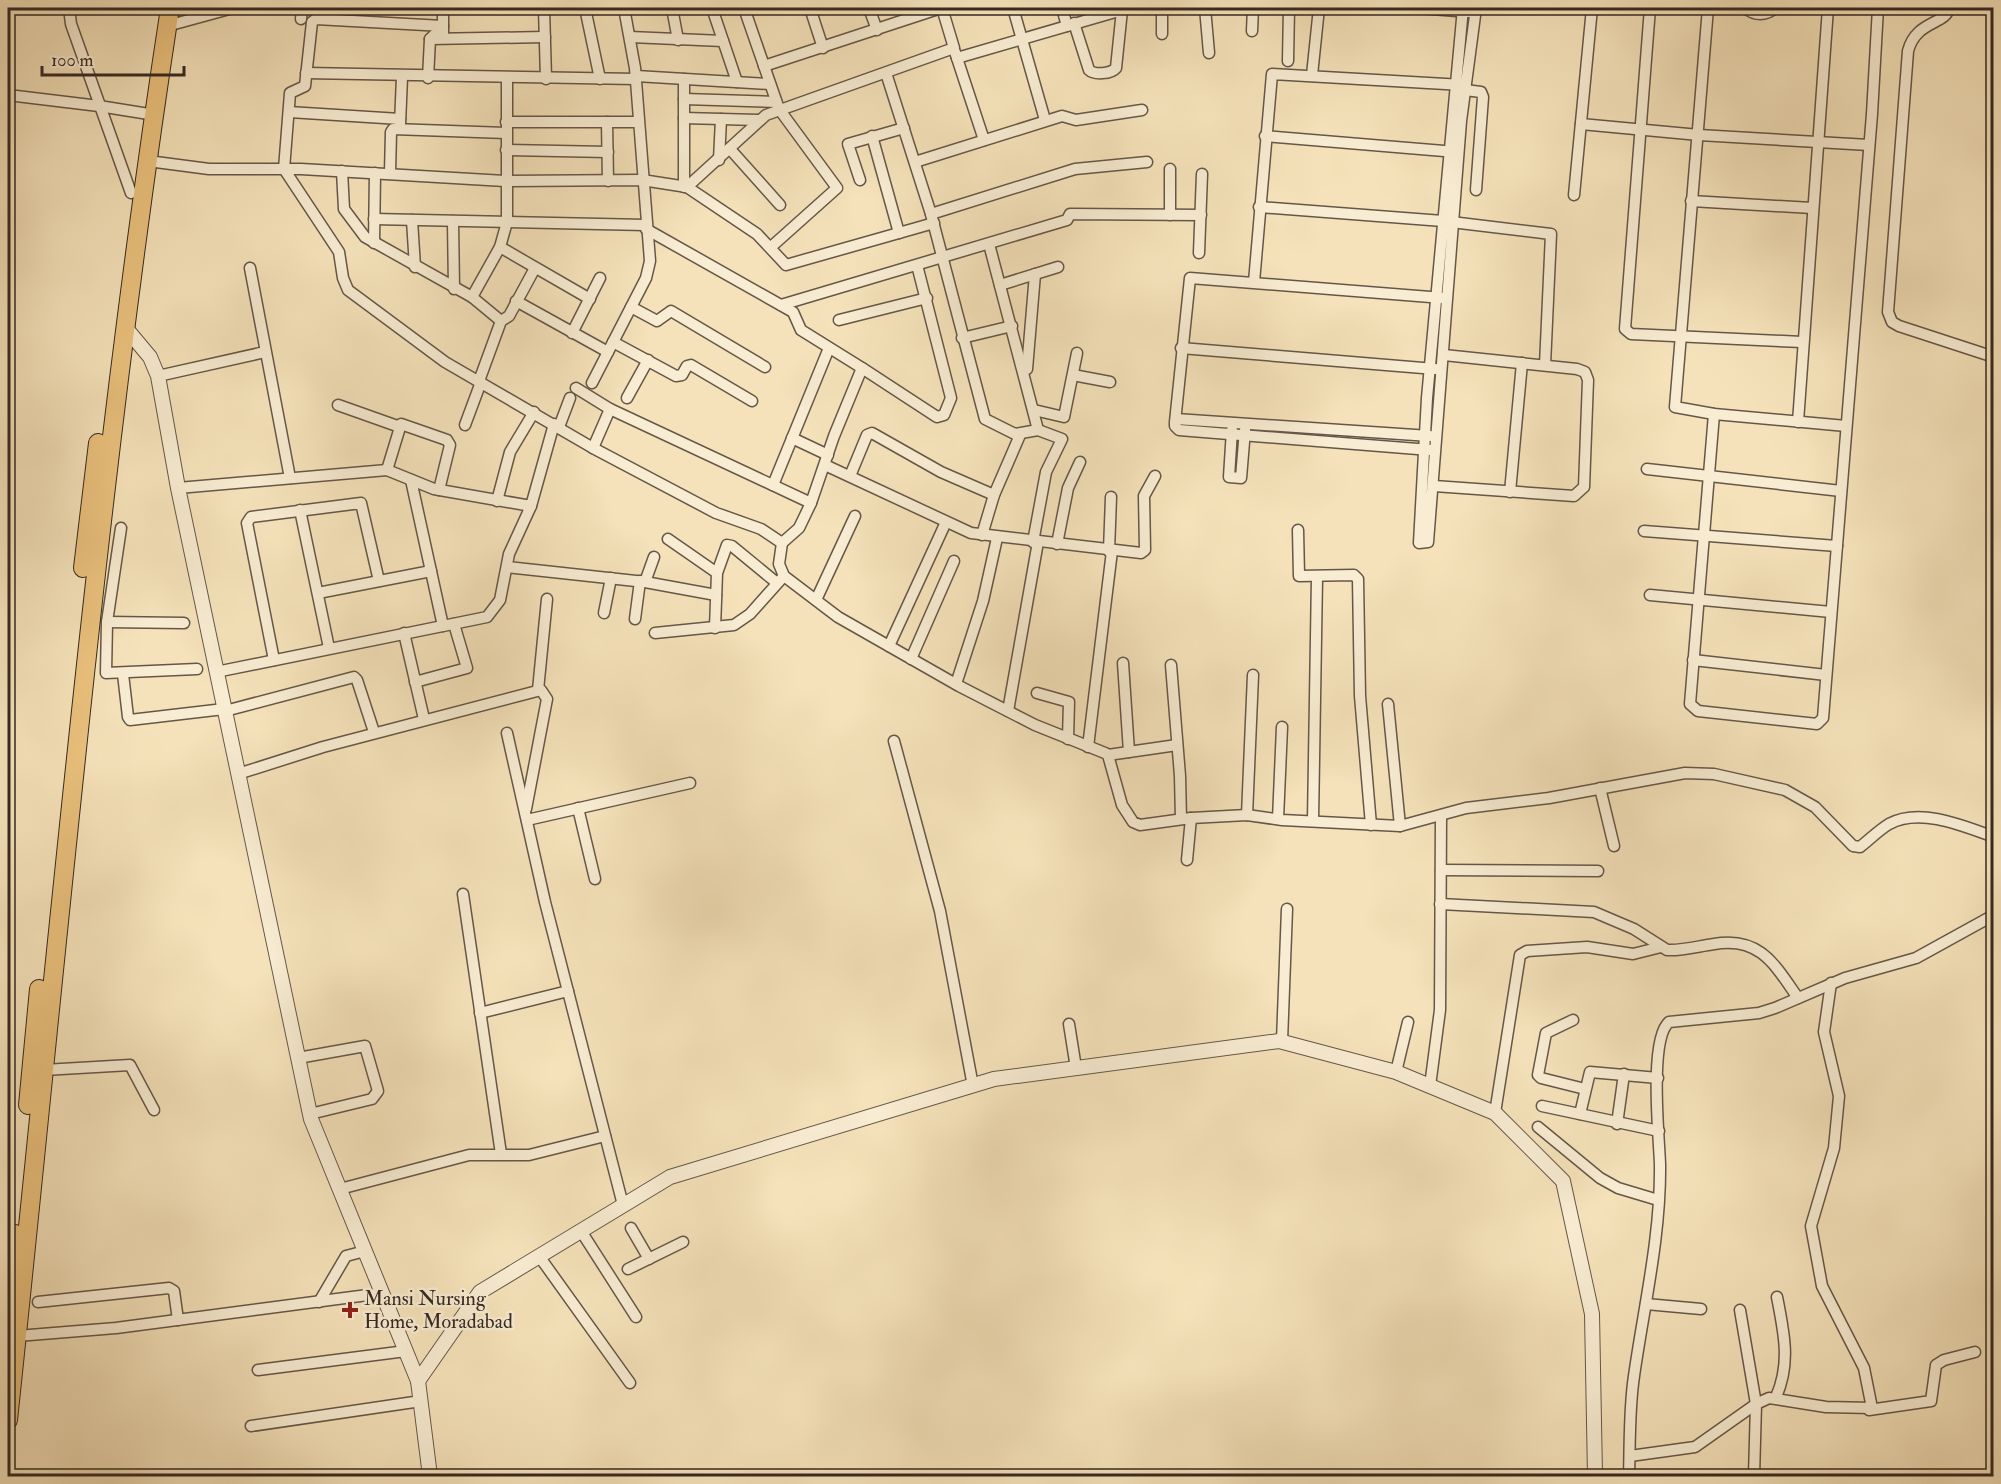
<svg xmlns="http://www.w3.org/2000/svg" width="2001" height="1484" font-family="'IM FELL Double Pica',serif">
  <rect width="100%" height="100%" fill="#f5e2ba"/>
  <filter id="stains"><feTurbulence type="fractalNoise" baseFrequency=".00333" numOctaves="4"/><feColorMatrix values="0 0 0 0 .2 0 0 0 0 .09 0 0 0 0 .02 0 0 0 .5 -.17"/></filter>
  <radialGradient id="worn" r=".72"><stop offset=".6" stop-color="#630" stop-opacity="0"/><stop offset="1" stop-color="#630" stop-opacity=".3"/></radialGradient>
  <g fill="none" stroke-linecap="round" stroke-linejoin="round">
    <!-- minor casing -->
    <g stroke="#655748" stroke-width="13">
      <g id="minor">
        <path d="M 69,8 L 71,24 L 131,193"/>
        <path d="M 544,8 L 546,79"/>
        <path d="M 585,8 L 600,79"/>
        <path d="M 672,8 L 678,40"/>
        <path d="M 712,8 L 737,82"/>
        <path d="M 744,8 L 779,109 L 837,188 L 771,247"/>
        <path d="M 810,8 L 823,48"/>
        <path d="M 869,8 L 877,30"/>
        <path d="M 1013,8 L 1045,120"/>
        <path d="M 1062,8 L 1067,26"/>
        <path d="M 1162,8 L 1162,34"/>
        <path d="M 1205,8 L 1209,53"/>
        <path d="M 1419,8 L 1469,12"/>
        <path d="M 1463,8 L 1427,398 L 1419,543 L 1428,542 L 1461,121 L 1476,8"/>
        <path d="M 1650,8 L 1625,329 L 1631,334 L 1802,342"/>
        <path d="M 1708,8 L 1675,407 L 1714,414 L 1846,426"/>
        <path d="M 1745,8 C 1755,16 1766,16 1775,8"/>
        <path d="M 1949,8 C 1946,25 1916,20 1908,51 L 1888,312 L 1892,322 L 1899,326 L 1994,357"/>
        <path d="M 301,19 L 302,8"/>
        <path d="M 1074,23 L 1089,70 C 1094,75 1111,74 1116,68 L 1122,10"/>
        <path d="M 167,26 L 233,8"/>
        <path d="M 443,26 L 316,19 L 312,22 L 305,86 L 290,93 L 284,169 L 339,252 L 343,278 L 348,290 L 445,362 L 593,448 L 716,513 L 761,529 L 782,543 L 779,564 L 784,576 L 838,617 L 959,686 L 1035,725 L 1105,753 L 1108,755 L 1122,805 L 1133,822 L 1140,825 L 1191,818 L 1247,815 L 1282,820 L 1400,826 L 1466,808 L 1549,798 L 1685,773 L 1714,774 L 1785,790 L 1815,807 L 1853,846 L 1860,847 C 1869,840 1879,830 1889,824 C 1920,807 1964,826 1994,837"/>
        <path d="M 1252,31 L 1253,8"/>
        <path d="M 630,37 L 723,41"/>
        <path d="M 430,39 L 545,37"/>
        <path d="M 955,52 L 984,140"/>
        <path d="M 957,58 L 1129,8"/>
        <path d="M 1288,61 L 1289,8"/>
        <path d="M 764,66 L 941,8"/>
        <path d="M 306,73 L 636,79"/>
        <path d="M 886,73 L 931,214 L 985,419 L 1015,434 L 1038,430 L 1062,439 L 1046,472 L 1033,542"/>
        <path d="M 1312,75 L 1319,8"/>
        <path d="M 636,76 L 770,84"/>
        <path d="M 428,78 L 430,39 L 434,35 L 443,33 L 443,8"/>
        <path d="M 684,79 L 684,187"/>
        <path d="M 1465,90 L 1481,92 L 1483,97 L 1476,190"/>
        <path d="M 8,95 L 99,106 L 155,115"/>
        <path d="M 684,99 L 776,102"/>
        <path d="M 289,112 L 400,119"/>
        <path d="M 684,118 L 758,120"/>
        <path d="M 506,122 L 638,122"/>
        <path d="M 607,122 L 608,181"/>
        <path d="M 400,124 L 402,77"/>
        <path d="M 1581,124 L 1699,135 L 1869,145"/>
        <path d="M 872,136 L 899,233"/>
        <path d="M 1265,136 L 1456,152"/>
        <path d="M 730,149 L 780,205"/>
        <path d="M 506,150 L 608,152"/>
        <path d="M 719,160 L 721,119"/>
        <path d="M 148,161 L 209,169 L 301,169 L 505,181 L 642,180 L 687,187 L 766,115 L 954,48 L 942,8"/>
        <path d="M 915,162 L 1062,116 L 1076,120 L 1142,110"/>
        <path d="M 1170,169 L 1170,215"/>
        <path d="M 342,171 L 344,209 L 365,237 L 472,297 L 500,247 L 507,222 L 507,79"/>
        <path d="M 390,173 L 391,132 L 393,129 L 506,133"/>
        <path d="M 860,180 L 848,144 L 904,128"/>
        <path d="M 687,187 L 757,234 L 786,265 L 934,223"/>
        <path d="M 1574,195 L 1592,8"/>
        <path d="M 1691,201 L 1812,208"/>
        <path d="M 1259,207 L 1443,221 L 1551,234 L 1545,365"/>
        <path d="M 931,214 L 1075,169 L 1147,162"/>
        <path d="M 374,219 L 645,225"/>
        <path d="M 412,220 L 415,267"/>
        <path d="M 453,221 L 454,289"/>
        <path d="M 646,229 L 793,312 L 801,330 L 862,368"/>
        <path d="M 374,243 L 375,173"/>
        <path d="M 989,244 L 1038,430"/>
        <path d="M 500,247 L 590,299"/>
        <path d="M 1199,253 L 1202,174"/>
        <path d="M 250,268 L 290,478"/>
        <path d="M 1254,282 L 1272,74 L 1463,85"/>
        <path d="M 1000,285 L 1058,267"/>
        <path d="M 472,297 L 501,321"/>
        <path d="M 516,301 L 608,352"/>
        <path d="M 781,305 L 1067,220 L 1070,214 L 1201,215"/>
        <path d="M 631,307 L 657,321 L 671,311 L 765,367"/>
        <path d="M 839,320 L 927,298"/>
        <path d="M 572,333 L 600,278"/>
        <path d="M 962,338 L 1012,326"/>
        <path d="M 613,342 L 676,376 L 682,375 L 687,366 L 691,365 L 752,401"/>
        <path d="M 1181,348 L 1435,369"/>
        <path d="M 1027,369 L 1035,274"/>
        <path d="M 1073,375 L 1110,382"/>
        <path d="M 158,376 L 265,352"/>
        <path d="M 479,381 L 501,321 L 509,316 L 535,268"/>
        <path d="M 592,383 L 646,278 L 650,261 L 635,68 L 624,8"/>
        <path d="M 576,388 L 610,409 L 811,503"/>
        <path d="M 627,398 L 648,360"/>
        <path d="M 338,405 L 400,427"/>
        <path d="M 1034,410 L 1064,417 L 1077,353"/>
        <path d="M 1714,414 L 1690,704 L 1698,711 L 1817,724 L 1823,718 L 1872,114 L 1878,8"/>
        <path d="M 1176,419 L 1430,436"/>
        <path d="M 1798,422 L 1828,8"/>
        <path d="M 465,425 L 481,382"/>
        <path d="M 559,427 L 570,398"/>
        <path d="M 1232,430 L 1229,477 L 1241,478 L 1245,430"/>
        <path d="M 792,438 L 828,455"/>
        <path d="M 593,448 L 610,409"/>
        <path d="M 1430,450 L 1179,430 L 1175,426 L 1175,422 L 1190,278 L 1443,298"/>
        <path d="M 825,465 L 971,533 L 1141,553 L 1145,550 L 1144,496 L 1155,476"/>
        <path d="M 1647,469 L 1841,491"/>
        <path d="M 387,470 L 401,424 L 447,440 L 450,445 L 439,490"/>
        <path d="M 850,476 L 867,435 L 872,433 L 941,472 L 994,495"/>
        <path d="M 411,480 L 443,626"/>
        <path d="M 773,485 L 829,348"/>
        <path d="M 1434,486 L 1574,496 L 1584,487 L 1588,380 L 1585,372 L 1577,369 L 1444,355"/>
        <path d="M 178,488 L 387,470 L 434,489 L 531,506 L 554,424"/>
        <path d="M 1510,492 L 1522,363"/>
        <path d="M 497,501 L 510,452 L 534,412"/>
        <path d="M 300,510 L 329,648"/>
        <path d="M 121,528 L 107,622 L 106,673 L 197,669"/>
        <path d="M 1298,530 L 1299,576 L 1354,575 L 1358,579 L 1360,696 L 1371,825"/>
        <path d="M 1644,531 L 1837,546"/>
        <path d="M 982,535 L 994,495 L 1020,435"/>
        <path d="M 668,539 L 717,573"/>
        <path d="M 782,543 L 799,528 L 811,503 L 834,436 L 862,368 L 937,417 L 944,415 L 951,398 L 917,265"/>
        <path d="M 1057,544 L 1068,488 L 1080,462"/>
        <path d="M 1109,551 L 1111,497"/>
        <path d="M 507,567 L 645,582 L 716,595"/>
        <path d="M 645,582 L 654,557"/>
        <path d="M 318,593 L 431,571"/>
        <path d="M 1650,595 L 1831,612"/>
        <path d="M 816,600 L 855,516"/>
        <path d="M 604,613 L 611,578"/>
        <path d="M 635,619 L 640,581"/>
        <path d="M 107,622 L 184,623"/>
        <path d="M 715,628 L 717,573 L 727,545 L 732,546 L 777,583"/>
        <path d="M 404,633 L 424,719"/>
        <path d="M 655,633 L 734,625 L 750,614 L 784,576"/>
        <path d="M 889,646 L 946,522"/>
        <path d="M 911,659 L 954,561"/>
        <path d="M 274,660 L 247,523 L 251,517 L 361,503 L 379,581"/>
        <path d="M 1693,660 L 1826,675"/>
        <path d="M 1123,663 L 1129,752"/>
        <path d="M 1171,665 L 1180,776 L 1181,819"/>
        <path d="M 216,672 L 487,617 L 500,600 L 509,554 L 531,506"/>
        <path d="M 123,674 L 128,717 L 130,720 L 224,709"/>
        <path d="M 415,682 L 467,668 L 454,624"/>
        <path d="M 956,684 L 983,601 L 997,538"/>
        <path d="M 538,690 L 547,599"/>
        <path d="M 1037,693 L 1069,702 L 1068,739"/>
        <path d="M 1388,704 L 1400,826"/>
        <path d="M 225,711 L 354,677 L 357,680 L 374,732"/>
        <path d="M 1008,711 L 1038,542"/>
        <path d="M 507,733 L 545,902 L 623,1205"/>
        <path d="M 894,741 L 940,911 L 973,1086"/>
        <path d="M 1088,747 L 1112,551"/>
        <path d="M 1108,755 L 1177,745"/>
        <path d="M 238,774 L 323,747 L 541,690 L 547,699 L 526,809"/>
        <path d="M 1600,788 L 1614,846"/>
        <path d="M 578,808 L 595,879"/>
        <path d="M 1247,815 L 1253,675"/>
        <path d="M 1278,819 L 1282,727"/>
        <path d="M 527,820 L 690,783"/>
        <path d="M 1313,820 L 1317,577"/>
        <path d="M 1187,860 L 1191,818"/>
        <path d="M 1441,870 L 1598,871"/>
        <path d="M 463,894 L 501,1154"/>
        <path d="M 1440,904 L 1594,912 L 1634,929 L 1667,950 C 1682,951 1699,946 1714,944 C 1760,936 1775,965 1798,998"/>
        <path d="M 480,1013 L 568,991"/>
        <path d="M 1573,1020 L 1546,1033 L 1538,1075 L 1541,1078 L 1585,1089"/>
        <path d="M 1069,1024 L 1076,1068"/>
        <path d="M 1282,1041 L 1287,909"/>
        <path d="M 298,1058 L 365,1046 L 378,1091 L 372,1099 L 310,1114"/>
        <path d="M 44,1070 L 130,1065 L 154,1110"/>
        <path d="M 1396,1072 L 1408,1022"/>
        <path d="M 1430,1086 L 1440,1010 L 1441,816"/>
        <path d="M 1542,1106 L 1659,1131"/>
        <path d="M 1495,1113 L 1520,955 L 1527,951 L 1587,947 L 1633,954 L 1661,947"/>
        <path d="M 1580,1114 L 1590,1072 L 1658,1078"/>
        <path d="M 1617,1124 L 1624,1074"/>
        <path d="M 1538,1127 L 1600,1178 L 1618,1188 L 1658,1200"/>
        <path d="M 340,1189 L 469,1155 L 529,1155 L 605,1136"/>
        <path d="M 631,1228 L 649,1259"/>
        <path d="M 581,1231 L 636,1317"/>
        <path d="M 539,1256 L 630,1383"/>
        <path d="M 628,1269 L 683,1242"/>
        <path d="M 38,1302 L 169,1288 L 174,1291 L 178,1320"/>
        <path d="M 319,1302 L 346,1256 L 365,1251"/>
        <path d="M 1646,1304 L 1701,1309"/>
        <path d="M 1740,1310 L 1756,1404 L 1754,1476"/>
        <path d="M 17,1336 L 116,1328 L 383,1293"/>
        <path d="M 258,1370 L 406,1351"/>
        <path d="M 1776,1397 C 1791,1363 1784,1333 1777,1297"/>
        <path d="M 1869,1410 L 1931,1401 L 1936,1365 L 1944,1360 L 1975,1352"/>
        <path d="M 251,1426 L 421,1401"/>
        <path d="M 1630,1456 L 1695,1447 L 1756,1404 L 1769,1398 L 1826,1407 L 1872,1408 L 1864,1368 L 1822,1286 L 1811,1226 L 1834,1148 L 1839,1096 L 1824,1032 L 1831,983"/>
        <path d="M 1629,1476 C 1630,1443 1629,1409 1634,1376 C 1644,1306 1661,1235 1660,1164 C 1659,1136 1649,1039 1669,1022 L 1759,1013 L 1775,1008 L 1845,978 L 1916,958 L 1994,915"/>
      </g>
    </g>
    <!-- tertiary casing -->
    <g stroke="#655748" stroke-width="16">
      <g id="tertiary">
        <path d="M 124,326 L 150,357 L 158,376 L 178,488 L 311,1119 L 418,1381 L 430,1476"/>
        <path d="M 418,1381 L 480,1292 L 670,1177 L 994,1079 L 1279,1041 L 1396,1072 L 1495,1113 L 1563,1181 L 1592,1314 L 1595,1476"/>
      </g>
    </g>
    <!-- primary casing -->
    <g stroke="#352922" stroke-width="20">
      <g id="primary">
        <path d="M 83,568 L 98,443"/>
        <path d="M 28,1105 L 39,989"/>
        <path d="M 8,1301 L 15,1234"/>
        <path d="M 8,1420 C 58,948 98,476 170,8"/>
      </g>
    </g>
    <!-- minor -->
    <use href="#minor" stroke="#f8ecd2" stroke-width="10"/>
    <!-- tertiary -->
    <use href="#tertiary" stroke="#f8ecd2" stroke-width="14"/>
    <!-- primary -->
    <use href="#primary" stroke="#eac17d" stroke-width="18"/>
  </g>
  <!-- markers -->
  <path fill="#8f2418" stroke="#f8ecd2" stroke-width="2" d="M347 1301h6v6h6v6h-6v6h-6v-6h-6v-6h6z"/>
  <g text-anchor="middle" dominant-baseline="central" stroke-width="5" stroke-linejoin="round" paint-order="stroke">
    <!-- poi labels -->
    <g font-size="20" fill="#352922" stroke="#f8ecd2" text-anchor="start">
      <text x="364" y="1298">Mansi Nursing<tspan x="364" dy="23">Home, Moradabad</tspan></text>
    </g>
  </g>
  <!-- margin -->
  <rect width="2001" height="1484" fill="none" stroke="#f5e2ba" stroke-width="30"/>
  <rect x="9" y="9" width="1983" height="1466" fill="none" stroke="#352922" stroke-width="3"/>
  <rect x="15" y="15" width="1971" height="1454" fill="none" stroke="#352922" stroke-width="1.5"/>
  <!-- scale -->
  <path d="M42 66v9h142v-9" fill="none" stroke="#352922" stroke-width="3"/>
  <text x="51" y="66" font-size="18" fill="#352922" stroke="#f8ecd2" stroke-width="4.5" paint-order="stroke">100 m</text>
  <rect width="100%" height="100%" filter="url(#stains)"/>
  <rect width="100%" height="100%" fill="url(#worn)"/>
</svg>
